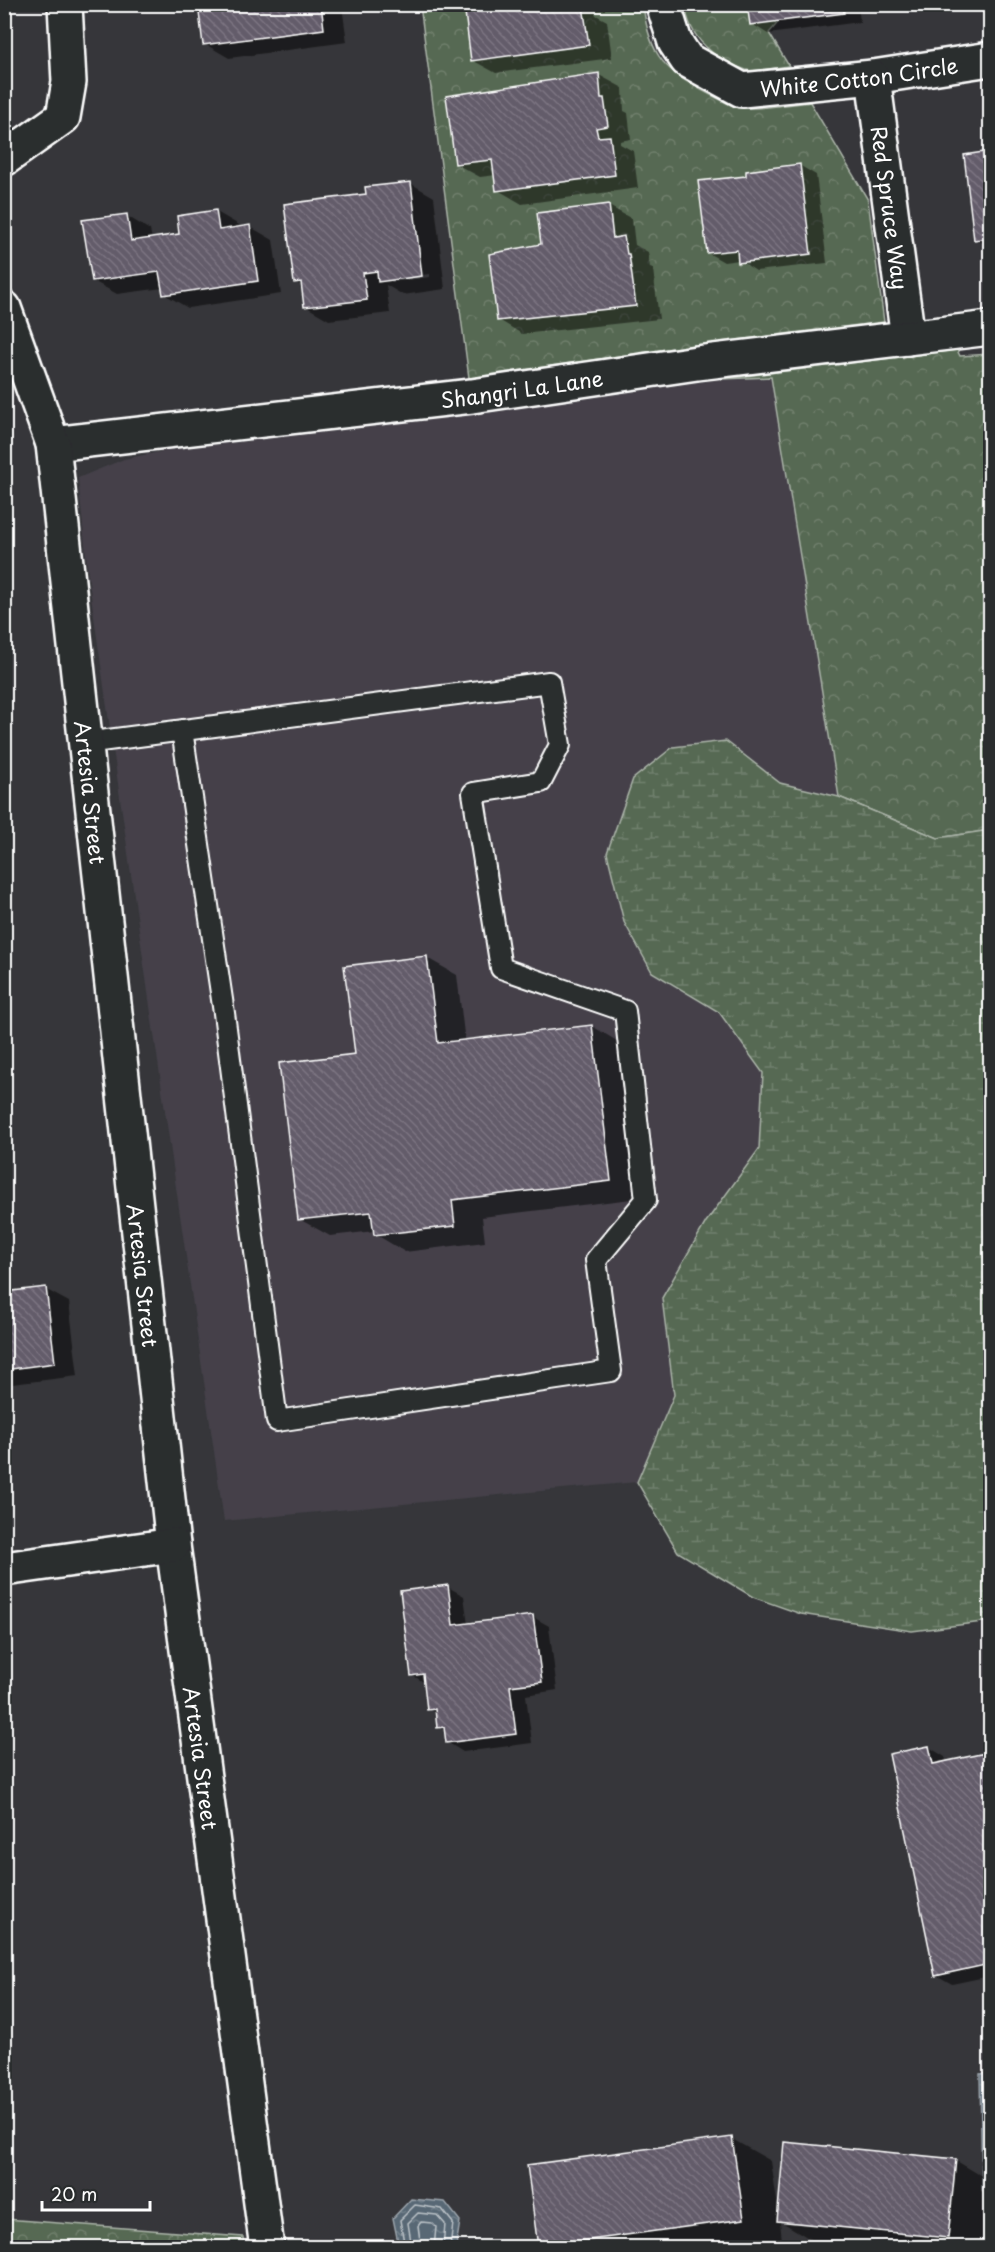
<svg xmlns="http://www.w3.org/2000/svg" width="995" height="2252" font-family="'Playpen Sans',sans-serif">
  <defs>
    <pattern id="forest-crowns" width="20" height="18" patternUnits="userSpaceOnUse" patternTransform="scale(1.5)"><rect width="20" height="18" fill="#576953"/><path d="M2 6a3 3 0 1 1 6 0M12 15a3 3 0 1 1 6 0" fill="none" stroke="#70806d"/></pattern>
    <pattern id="wetland-marsh" width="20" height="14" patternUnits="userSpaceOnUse" patternTransform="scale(1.5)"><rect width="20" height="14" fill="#576953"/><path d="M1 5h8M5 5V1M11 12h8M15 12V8" fill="none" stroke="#70806d"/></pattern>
    <pattern id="water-ripples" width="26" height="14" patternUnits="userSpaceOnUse" patternTransform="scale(1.5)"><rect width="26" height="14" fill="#586875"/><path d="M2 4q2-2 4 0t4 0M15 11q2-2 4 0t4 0" fill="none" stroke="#717f8a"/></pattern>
    <pattern id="building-back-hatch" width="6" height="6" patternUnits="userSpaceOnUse" patternTransform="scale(1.5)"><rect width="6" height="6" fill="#645b6b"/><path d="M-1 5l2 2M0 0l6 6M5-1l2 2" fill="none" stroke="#7b7481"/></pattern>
  </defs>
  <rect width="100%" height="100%" fill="#36363a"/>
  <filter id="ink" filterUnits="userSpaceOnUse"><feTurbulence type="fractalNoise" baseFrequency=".0167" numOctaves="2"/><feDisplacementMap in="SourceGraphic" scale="12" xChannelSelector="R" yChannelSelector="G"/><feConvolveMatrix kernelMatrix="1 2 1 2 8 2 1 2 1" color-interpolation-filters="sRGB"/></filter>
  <g filter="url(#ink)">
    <!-- built -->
    <path fill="#444149" d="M 771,377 L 839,797 L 780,783 L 726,741 L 652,972 L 719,1012 L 763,1073 L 759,1149 L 706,1222 L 662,1298 L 674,1395 L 637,1482 L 224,1521 L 88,575 L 78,478 L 124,459 L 168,450 L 474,415 L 721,379 Z"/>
    <!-- forest -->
    <g fill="url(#forest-crowns)" stroke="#abb4a9" stroke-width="1.5">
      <path d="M 420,5 L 643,5 C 650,58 665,71 711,95 C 722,100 733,108 745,108 C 766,109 789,104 810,102 L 868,200 L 884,322 L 694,345 L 469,378 Z"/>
      <path d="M 685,5 L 793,5 L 769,33 L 789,66 C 777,67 758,73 746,70 C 714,60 689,38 685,5 Z"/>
      <path d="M 957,350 L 960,356 L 990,354 L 990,830 L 938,838 L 839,797 L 771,377 L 721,379 Z"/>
      <path d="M 5,2219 L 243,2237 L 244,2247 L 5,2247 Z"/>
    </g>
    <!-- wetland -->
    <path fill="url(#wetland-marsh)" stroke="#abb4a9" stroke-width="1.5" d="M 726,741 L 780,783 L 839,797 L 938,838 L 990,830 L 990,1621 L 912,1631 L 801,1614 L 753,1597 L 678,1552 L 637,1482 L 674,1395 L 662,1298 L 706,1222 L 759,1149 L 763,1073 L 719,1012 L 652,972 L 624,922 L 607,853 L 633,779 L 673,747 Z"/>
    <!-- water -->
    <g fill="url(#water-ripples)" stroke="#9ba4ac" stroke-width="1.5">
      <path d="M 990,2073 L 990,2200 L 982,2190 L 980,2074 Z"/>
      <path d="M 411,2199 L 445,2202 L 460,2221 L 456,2247 L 399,2247 L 393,2218 Z"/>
    </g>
    <!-- shadow -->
    <g fill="#0007" fill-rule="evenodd">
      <path d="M 199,4 L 339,4 L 342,6 L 347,42 L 229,58 L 205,44 Z"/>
      <path d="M 465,4 L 605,4 L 605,10 L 595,12 L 596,15 L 607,21 L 612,58 L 496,73 L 472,60 Z"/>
      <path d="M 749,4 L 858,4 L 860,22 L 768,34 L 752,24 Z"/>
      <path d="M 599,75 L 623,88 L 624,111 L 628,113 L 631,139 L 620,141 L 620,144 L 633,151 L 638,188 L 522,204 L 498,190 L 496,175 L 480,177 L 456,164 Z"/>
      <path d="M 990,153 L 990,248 L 976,239 L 965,156 Z"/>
      <path d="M 799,165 L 816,175 L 827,263 L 756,271 L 739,260 L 724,262 L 708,253 L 748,177 Z"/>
      <path d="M 410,183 L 434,197 L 445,289 L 403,295 L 386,285 L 390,313 L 329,320 L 305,306 L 303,286 L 295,282 L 368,195 ZM 430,274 L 430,277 L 392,282 L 389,279 Z"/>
      <path d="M 609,206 L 632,219 L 635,245 L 648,252 L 650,268 L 653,269 L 659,319 L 522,334 L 499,320 L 543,246 Z"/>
      <path d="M 215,211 L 239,225 L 240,228 L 249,226 L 273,240 L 281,294 L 188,308 L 164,294 L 163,288 L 117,294 L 93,281 L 127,216 L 150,230 L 152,239 L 181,235 Z"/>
      <path d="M 4,855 L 11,904 L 4,905 Z"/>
      <path d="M 427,958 L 457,975 L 465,1042 L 592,1026 L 622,1044 L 640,1198 L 482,1217 L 485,1242 L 405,1252 L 375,1234 L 375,1231 L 330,1236 L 299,1219 L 356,1055 Z"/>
      <path d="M 45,1289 L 69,1302 L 78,1376 L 4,1385 L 4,1294 Z"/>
      <path d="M 448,1587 L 464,1596 L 468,1625 L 533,1617 L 549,1626 L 557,1690 L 526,1695 L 532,1743 L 463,1752 L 447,1742 L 446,1731 L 439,1727 L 437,1714 L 429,1709 L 425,1683 L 412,1675 Z"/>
      <path d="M 929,1747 L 945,1757 L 947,1763 L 990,1754 L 990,1976 L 952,1984 L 936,1975 Z"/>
      <path d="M 732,2139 L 771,2161 L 778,2209 L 955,2160 L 990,2181 L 988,2248 L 865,2248 L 817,2243 L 780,2221 L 782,2241 L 735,2248 L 539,2246 Z"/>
    </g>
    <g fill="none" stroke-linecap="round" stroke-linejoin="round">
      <!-- shore -->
      <g stroke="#bcc3c8" stroke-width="1.5">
        <path d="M 990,2079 L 986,2083 L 988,2187 L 990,2191"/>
        <path d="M 405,2248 L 400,2220 L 415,2205 L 442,2209 L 453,2223 L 450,2248"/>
        <path d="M 412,2248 L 408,2223 L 418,2213 L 437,2215 L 445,2224 L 443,2248"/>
        <path d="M 421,2248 L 418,2226 L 421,2222 L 432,2223 L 436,2227 L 434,2248"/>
      </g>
    </g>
    <!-- building -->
    <g fill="url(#building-back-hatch)" stroke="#fff" stroke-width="1.5">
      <path d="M 198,4 L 321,4 L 324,29 L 203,45 Z"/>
      <path d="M 464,4 L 583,6 L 589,45 L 471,61 Z"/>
      <path d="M 747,4 L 843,4 L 844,13 L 750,25 Z"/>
      <path d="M 599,73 L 601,98 L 604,98 L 608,126 L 596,128 L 598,137 L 610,136 L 615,175 L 496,191 L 492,160 L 455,164 L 446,96 Z"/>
      <path d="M 990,151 L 990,238 L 974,240 L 964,155 Z"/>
      <path d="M 800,164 L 811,254 L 738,263 L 737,250 L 707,253 L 698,181 L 746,176 L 746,171 Z"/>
      <path d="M 411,182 L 422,276 L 378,282 L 377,271 L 363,273 L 367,300 L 304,307 L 301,282 L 294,283 L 284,204 L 366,194 L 365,187 Z"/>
      <path d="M 609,204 L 613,238 L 624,236 L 627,254 L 629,254 L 636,306 L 497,321 L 489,254 L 541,244 L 537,213 Z"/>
      <path d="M 216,210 L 219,230 L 250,225 L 258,281 L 163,295 L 159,272 L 92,281 L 82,220 L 127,214 L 131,241 L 179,234 L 177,216 Z"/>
      <path d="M 427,956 L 438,1043 L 592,1025 L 611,1181 L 452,1200 L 455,1226 L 374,1235 L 371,1212 L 298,1220 L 279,1063 L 355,1054 L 344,966 Z"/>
      <path d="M 46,1287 L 55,1363 L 4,1370 L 4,1292 Z"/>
      <path d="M 448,1585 L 453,1625 L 533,1615 L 542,1682 L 510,1686 L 516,1734 L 446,1743 L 444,1727 L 437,1728 L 435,1709 L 427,1710 L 423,1674 L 411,1676 L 400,1591 Z"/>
      <path d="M 929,1746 L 933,1764 L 990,1752 L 990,1784 L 986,1785 L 990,1809 L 990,1886 L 986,1887 L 990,1909 L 990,1964 L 935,1976 L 889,1754 Z"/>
      <path d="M 732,2137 L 744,2219 L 538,2247 L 527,2165 Z"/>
      <path d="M 784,2142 L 956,2159 L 948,2238 L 777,2221 Z"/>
    </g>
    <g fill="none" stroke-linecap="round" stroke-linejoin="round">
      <!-- service casing -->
      <g stroke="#fff" stroke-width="24">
        <path id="service" d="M 85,743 L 549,682 L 560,745 L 541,782 L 473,793 L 501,968 L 625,1011 L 646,1200 L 596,1260 L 611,1371 L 277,1421 L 224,1013 L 182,730"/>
      </g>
      <!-- minor casing -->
      <g stroke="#fff" stroke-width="38">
        <g id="minor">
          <path id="s1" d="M 663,4 L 675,42 L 687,60 L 742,90 L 873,77 L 990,59"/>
          <path id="s2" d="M 873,77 L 908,338"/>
          <path d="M 4,159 L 63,117 L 69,82 L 65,4"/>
          <path id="s3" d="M 53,444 L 472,396 L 697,363 L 990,328"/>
        </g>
      </g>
      <!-- tertiary casing -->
      <g stroke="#fff" stroke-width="38">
        <g id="tertiary">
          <path id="s4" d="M 4,308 L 53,444 L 173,1545 L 267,2248"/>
          <path d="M 4,1569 L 173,1545"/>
        </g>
      </g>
      <!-- service -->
      <use href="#service" stroke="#2a2d2e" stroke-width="20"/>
      <!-- minor -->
      <use href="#minor" stroke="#2a2d2e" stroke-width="33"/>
      <!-- tertiary -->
      <use href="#tertiary" stroke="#2a2d2e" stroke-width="33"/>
    </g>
  </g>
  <g text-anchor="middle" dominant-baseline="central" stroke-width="4.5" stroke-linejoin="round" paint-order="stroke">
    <!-- street labels -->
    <g font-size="21" fill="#fff" stroke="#2a2d2e">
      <text stroke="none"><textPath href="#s1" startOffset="242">White Cotton Circle</textPath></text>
      <text stroke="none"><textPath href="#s2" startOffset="132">Red Spruce Way</textPath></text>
      <text stroke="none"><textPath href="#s3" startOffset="472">Shangri La Lane</textPath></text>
      <text stroke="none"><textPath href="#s4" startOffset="495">Artesia Street</textPath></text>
      <text stroke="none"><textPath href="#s4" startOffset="981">Artesia Street</textPath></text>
      <text stroke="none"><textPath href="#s4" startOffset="1467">Artesia Street</textPath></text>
    </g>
  </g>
  <!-- margin -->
  <rect width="995" height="2252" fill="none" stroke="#2a2d2e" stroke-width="24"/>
  <rect x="12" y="12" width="971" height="2228" fill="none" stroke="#fff" stroke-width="2" filter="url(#ink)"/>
  <!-- scale -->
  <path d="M42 2201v9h108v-9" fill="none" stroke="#ffffff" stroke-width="3"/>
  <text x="51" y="2201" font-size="18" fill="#ffffff" stroke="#2a2d2e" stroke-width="4.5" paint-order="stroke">20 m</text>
</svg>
